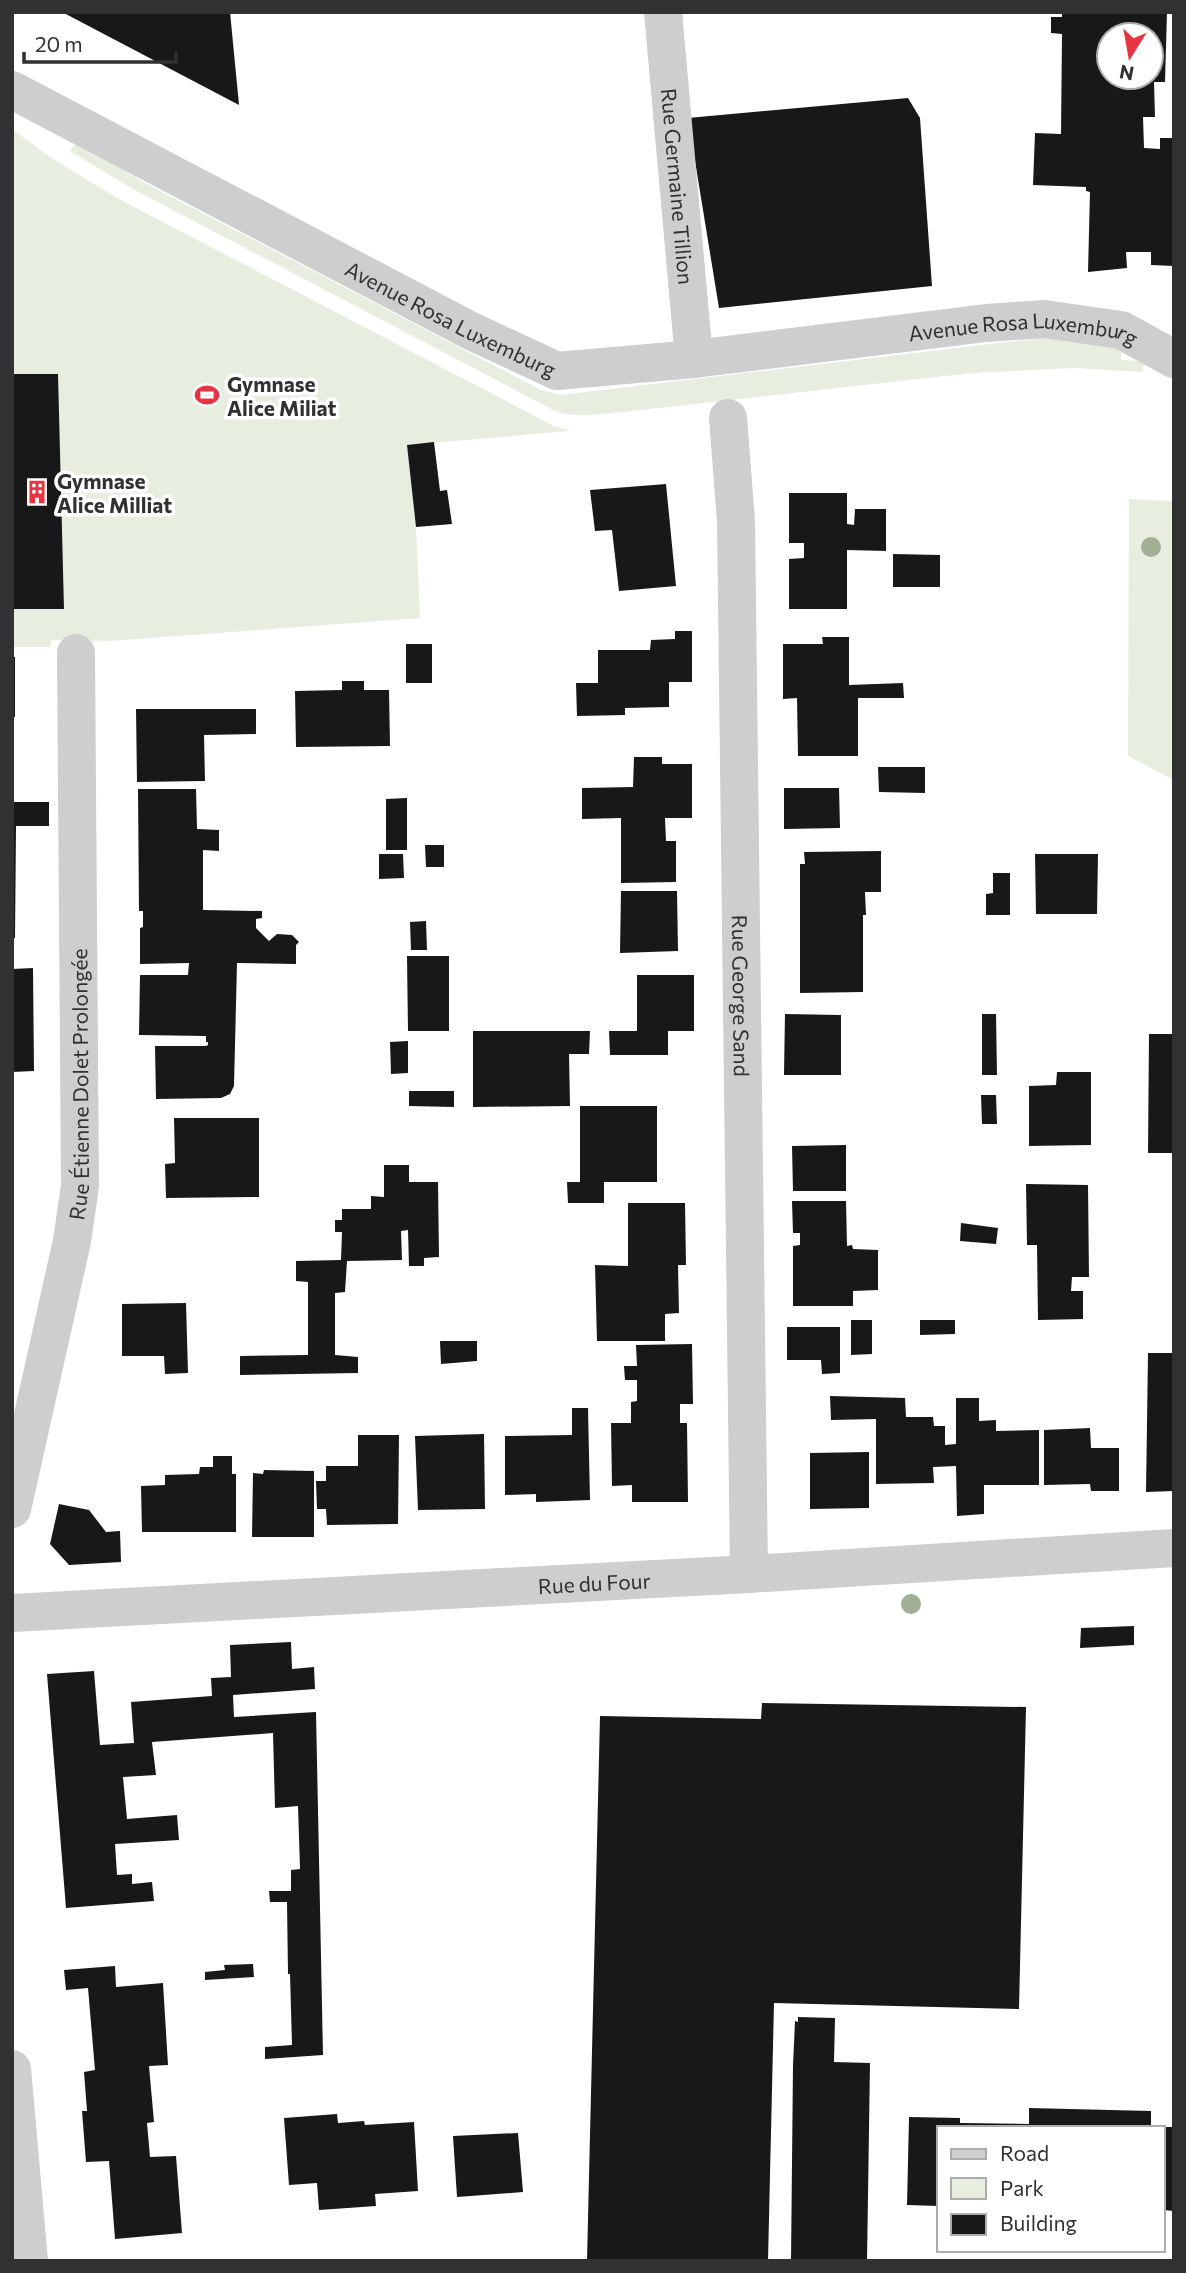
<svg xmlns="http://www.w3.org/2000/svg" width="1186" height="2273" font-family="Commissioner,sans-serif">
  <rect width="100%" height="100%" fill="#fff"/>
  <!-- green -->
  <g fill="#e7eee0">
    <path d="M 12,129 L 53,159 L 117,198 L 554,426 L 570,431 L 407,445 L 416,527 L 420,618 L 109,641 L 51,640 L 51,647 L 12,647 Z"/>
    <path d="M 77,141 L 145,183 L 541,390 L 560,395 L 1050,337 L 1103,345 L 1121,350 L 1121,360 L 1144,361 L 1143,372 L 1074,368 L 972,373 L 623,412 C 601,414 579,418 557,412 L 133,189 L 70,151 Z"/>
    <path d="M 1129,499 L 1174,501 L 1174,780 L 1128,756 Z"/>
  </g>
  <!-- building -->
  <g fill="#181818" fill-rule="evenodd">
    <path d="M 62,12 L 230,12 L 239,105 Z"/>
    <path d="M 1062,12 L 1167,12 L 1165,82 L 1154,82 L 1155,117 L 1143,117 L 1144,148 L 1160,149 L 1160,138 L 1174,138 L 1174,266 L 1151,265 L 1151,252 L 1126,252 L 1127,268 L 1088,272 L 1090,192 L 1086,191 L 1086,187 L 1033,185 L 1035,133 L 1061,134 L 1062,34 L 1051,33 L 1051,17 L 1062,17 ZM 1109,35 L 1151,35 L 1151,77 L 1109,77 Z"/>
    <path d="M 908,98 L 920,118 L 932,286 L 719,308 L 688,118 Z"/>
    <path d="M 12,374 L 58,374 L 64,609 L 12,609 Z"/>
    <path d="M 434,442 L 440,491 L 447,490 L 452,524 L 416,527 L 407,445 Z"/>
    <path d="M 666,484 L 676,586 L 619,591 L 612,530 L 595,531 L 590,490 Z"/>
    <path d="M 789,493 L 847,493 L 847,524 L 854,525 L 855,509 L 886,509 L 886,551 L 847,550 L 847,609 L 789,609 L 789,559 L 804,558 L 804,543 L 789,543 Z"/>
    <path d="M 893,554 L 940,555 L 940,587 L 893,587 Z"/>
    <path d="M 675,631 L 692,631 L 692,682 L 669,682 L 669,707 L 625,708 L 625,715 L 577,716 L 576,683 L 598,683 L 598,650 L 650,650 L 651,640 L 675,639 Z"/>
    <path d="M 822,637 L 849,637 L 849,685 L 903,683 L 904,698 L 858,698 L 858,756 L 798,756 L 797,698 L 783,699 L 783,644 L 823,644 Z"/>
    <rect x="406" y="644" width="26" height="39"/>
    <rect x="12" y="657" width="3" height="60"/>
    <path d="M 342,681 L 364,681 L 364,690 L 389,690 L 390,746 L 296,747 L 295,691 L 342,690 Z"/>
    <path d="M 136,709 L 256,709 L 256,734 L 204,735 L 205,781 L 137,782 Z"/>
    <path d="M 634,757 L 662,757 L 662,764 L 692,764 L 692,818 L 665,818 L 666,841 L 676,841 L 676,882 L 621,883 L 621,818 L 582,819 L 582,788 L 633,787 Z"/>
    <path d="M 878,767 L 925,767 L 925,793 L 879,792 Z"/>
    <path d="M 784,788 L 839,788 L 840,828 L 784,829 Z"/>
    <path d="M 138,789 L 196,789 L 197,829 L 219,830 L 219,851 L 203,850 L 203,910 L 262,911 L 262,918 L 256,919 L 256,928 L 269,941 L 277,934 L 292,935 L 299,942 L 296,945 L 296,964 L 237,963 L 234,1086 L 230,1094 L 221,1098 L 156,1099 L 155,1046 L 206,1046 L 208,1045 L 208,1042 L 206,1042 L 206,1036 L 139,1035 L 140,975 L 188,975 L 189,963 L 140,964 L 140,928 L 143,927 L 143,911 L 139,911 Z"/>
    <path d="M 407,798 L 407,850 L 386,850 L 386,799 Z"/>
    <path d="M 12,802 L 49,802 L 49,826 L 16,826 L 15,938 L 12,938 Z"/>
    <path d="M 425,845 L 444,845 L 444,867 L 426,867 Z"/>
    <path d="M 881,851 L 881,892 L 865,892 L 866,915 L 863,915 L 863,992 L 800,993 L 800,864 L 805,864 L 804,852 Z"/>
    <path d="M 379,854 L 403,854 L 404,878 L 379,879 Z"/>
    <path d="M 1035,854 L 1098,854 L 1097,914 L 1036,914 Z"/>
    <path d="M 993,873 L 1010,873 L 1010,915 L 986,915 L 986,894 L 993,893 Z"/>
    <path d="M 621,891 L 677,891 L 678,951 L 620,953 Z"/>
    <path d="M 426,921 L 427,950 L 411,950 L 410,922 Z"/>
    <path d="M 407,956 L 449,956 L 449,1031 L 408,1031 Z"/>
    <path d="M 33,968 L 34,1071 L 12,1072 L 12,969 Z"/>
    <path d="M 637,975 L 694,975 L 694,1031 L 668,1031 L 668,1055 L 610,1055 L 609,1031 L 637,1031 Z"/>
    <path d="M 785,1014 L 841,1015 L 841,1075 L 784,1075 Z"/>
    <path d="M 982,1014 L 996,1014 L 997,1075 L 982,1075 Z"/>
    <path d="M 473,1031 L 590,1031 L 589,1054 L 569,1054 L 570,1106 L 473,1107 Z"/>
    <path d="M 1149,1034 L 1174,1034 L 1174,1153 L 1148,1153 Z"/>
    <path d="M 408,1041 L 408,1073 L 391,1074 L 390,1042 Z"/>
    <path d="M 1057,1072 L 1091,1072 L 1091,1145 L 1029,1146 L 1029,1086 L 1056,1085 Z"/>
    <path d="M 409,1091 L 454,1091 L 454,1107 L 409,1106 Z"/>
    <path d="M 981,1095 L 996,1095 L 997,1124 L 982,1124 Z"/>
    <path d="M 580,1106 L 657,1106 L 657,1182 L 604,1182 L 604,1203 L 568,1203 L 567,1182 L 580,1182 Z"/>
    <path d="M 174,1118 L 259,1118 L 259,1197 L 166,1198 L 165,1164 L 175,1163 Z"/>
    <path d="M 846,1145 L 846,1191 L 793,1191 L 792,1146 Z"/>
    <path d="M 384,1165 L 409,1165 L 409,1182 L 438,1182 L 439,1257 L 424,1258 L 424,1266 L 409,1266 L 408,1230 L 401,1231 L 402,1260 L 347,1261 L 345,1292 L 335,1293 L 335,1355 L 358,1357 L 358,1373 L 240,1375 L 240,1356 L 308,1355 L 308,1282 L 296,1281 L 296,1261 L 341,1260 L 342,1232 L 335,1232 L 335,1220 L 342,1220 L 342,1209 L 371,1209 L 371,1196 L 384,1197 Z"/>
    <path d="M 1026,1184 L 1088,1185 L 1089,1277 L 1072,1277 L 1071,1291 L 1083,1291 L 1083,1319 L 1038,1320 L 1037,1245 L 1027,1245 Z"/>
    <path d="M 792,1201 L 846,1201 L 847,1246 L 852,1245 L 853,1249 L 878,1250 L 878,1290 L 853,1291 L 853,1306 L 793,1306 L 793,1246 L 800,1245 L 800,1233 L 793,1233 Z"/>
    <path d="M 628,1203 L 685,1203 L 686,1265 L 678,1265 L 679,1313 L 665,1314 L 665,1341 L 597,1341 L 595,1265 L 628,1266 Z"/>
    <path d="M 961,1223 L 998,1228 L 996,1244 L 960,1241 Z"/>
    <path d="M 186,1303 L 188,1373 L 165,1374 L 164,1356 L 122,1356 L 122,1304 Z"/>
    <path d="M 851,1320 L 872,1320 L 872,1354 L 851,1355 Z"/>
    <path d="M 920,1320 L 955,1320 L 955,1334 L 920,1335 Z"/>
    <path d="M 787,1327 L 840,1327 L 840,1373 L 822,1374 L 821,1360 L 787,1360 Z"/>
    <path d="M 440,1341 L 477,1341 L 477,1361 L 441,1364 Z"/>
    <path d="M 692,1344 L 693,1404 L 680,1404 L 680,1423 L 687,1423 L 688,1502 L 632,1502 L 632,1485 L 612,1486 L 611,1423 L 631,1423 L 631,1402 L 637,1401 L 637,1380 L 625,1380 L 624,1366 L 637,1366 L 636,1345 Z"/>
    <path d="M 1148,1353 L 1174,1353 L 1174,1491 L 1146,1492 Z"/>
    <path d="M 830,1396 L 905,1398 L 906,1417 L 933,1417 L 934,1426 L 945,1426 L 945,1445 L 956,1444 L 956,1398 L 979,1398 L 979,1421 L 996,1420 L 996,1431 L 1039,1430 L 1039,1485 L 984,1485 L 984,1514 L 957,1516 L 956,1466 L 933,1467 L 934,1483 L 876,1484 L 876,1419 L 831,1420 Z"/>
    <path d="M 572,1408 L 588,1408 L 590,1500 L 536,1502 L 536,1494 L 505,1495 L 505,1436 L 572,1435 Z"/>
    <path d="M 1090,1428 L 1091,1448 L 1119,1448 L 1119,1491 L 1091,1491 L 1090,1484 L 1044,1485 L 1044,1430 Z"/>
    <path d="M 484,1434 L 485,1509 L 418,1510 L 415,1436 Z"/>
    <path d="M 358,1435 L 399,1435 L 398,1524 L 327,1525 L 326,1509 L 317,1509 L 316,1481 L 326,1481 L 326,1466 L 358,1466 Z"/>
    <path d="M 869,1452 L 869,1508 L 810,1509 L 810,1453 Z"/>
    <path d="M 213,1456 L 232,1456 L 232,1474 L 236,1474 L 236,1532 L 142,1532 L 141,1486 L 165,1485 L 165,1475 L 199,1474 L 200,1467 L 213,1467 Z"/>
    <path d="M 264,1470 L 314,1471 L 314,1537 L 252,1537 L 253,1473 L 263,1474 Z"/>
    <path d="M 59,1504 L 89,1510 L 106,1532 L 120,1531 L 121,1562 L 69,1565 L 50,1544 Z"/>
    <path d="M 1134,1626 L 1134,1645 L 1080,1648 L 1081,1628 Z"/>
    <path d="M 291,1642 L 292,1669 L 314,1667 L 315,1689 L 233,1695 L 234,1717 L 316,1712 L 323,2055 L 265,2059 L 265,2047 L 292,2045 L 290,1974 L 288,1974 L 287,1902 L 270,1902 L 269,1891 L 291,1891 L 291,1870 L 300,1869 L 298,1806 L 275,1808 L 273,1733 L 152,1742 L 156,1775 L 123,1777 L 127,1819 L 177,1815 L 179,1840 L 115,1844 L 117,1875 L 132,1874 L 132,1884 L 152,1882 L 154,1901 L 66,1908 L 47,1674 L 94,1671 L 100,1745 L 134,1743 L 131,1702 L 212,1696 L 211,1678 L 231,1677 L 230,1645 Z"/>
    <path d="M 762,1703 L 1026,1707 L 1019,2009 L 774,2003 L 768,2261 L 587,2261 L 600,1716 L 761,1719 Z"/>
    <path d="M 253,1964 L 254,1977 L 205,1980 L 205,1972 L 225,1970 L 224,1965 Z"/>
    <path d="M 115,1966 L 116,1987 L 163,1983 L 168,2065 L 149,2066 L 154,2122 L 147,2123 L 150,2157 L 176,2156 L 182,2233 L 115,2239 L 109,2161 L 86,2162 L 82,2111 L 87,2111 L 84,2072 L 95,2070 L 88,1988 L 66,1990 L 64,1970 Z"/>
    <path d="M 798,2017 L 835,2018 L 834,2062 L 870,2063 L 867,2261 L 791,2261 L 793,2065 L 795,2021 L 798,2022 Z"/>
    <path d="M 1029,2108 L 1151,2111 L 1151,2128 L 939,2128 L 939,2206 L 907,2205 L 909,2117 L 960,2118 L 960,2123 L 1029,2124 Z"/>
    <path d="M 337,2114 L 338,2123 L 364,2121 L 365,2125 L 414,2122 L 418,2191 L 375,2194 L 376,2206 L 319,2210 L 317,2183 L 289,2185 L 284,2118 Z"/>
    <path d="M 1163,2127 L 1174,2127 L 1174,2211 L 1163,2210 Z"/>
    <path d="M 518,2133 L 523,2192 L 457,2197 L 453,2136 Z"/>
  </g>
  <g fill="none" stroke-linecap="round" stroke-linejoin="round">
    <!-- street -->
    <g stroke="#cecece" stroke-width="38">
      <path id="s1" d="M 663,12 L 694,359"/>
      <path id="s2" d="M 12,90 L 471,331 L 557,371 L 694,359 L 986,323 L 1044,319 L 1121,330 L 1174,359"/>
      <path id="s3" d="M 728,418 L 736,521 L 749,1574"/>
      <path id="s4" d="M 12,1509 L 72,1241 L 80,1186 L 76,653"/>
      <path id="s5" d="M 12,1613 L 749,1574 L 1174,1548"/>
      <path d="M 12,2069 L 29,2261"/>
    </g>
  </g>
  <!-- trees -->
  <g fill="#a1af95">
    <circle cx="1151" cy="547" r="10"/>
    <circle cx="911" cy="1604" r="10"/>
  </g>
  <!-- icons -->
  <defs>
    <g id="stadium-bare" transform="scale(1.89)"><path d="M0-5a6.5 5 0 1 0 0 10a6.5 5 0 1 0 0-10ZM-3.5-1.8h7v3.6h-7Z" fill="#e63541" stroke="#fff" stroke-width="2.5" paint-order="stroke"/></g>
    <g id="building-bare" transform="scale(1.89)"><path d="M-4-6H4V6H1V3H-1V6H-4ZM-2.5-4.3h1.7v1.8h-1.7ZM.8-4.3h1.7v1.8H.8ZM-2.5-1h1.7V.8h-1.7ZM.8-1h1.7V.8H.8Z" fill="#e63541" stroke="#fff" stroke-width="2.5" paint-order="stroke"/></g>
  </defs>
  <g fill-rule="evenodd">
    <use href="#stadium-bare" x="207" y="395"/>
    <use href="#building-bare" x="37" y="492"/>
  </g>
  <g text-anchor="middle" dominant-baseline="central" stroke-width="7" stroke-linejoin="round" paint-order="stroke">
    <!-- street labels -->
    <g font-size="21" fill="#313131" stroke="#fff">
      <text stroke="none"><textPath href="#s1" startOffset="175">Rue Germaine Tillion</textPath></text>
      <text stroke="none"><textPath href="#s2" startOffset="495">Avenue Rosa Luxemburg</textPath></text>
      <text stroke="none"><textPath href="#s2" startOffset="1083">Avenue Rosa Luxemburg</textPath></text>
      <text stroke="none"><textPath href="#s3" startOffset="578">Rue George Sand</textPath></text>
      <text stroke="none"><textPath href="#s4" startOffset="432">Rue Étienne Dolet Prolongée</textPath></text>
      <text stroke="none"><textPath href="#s5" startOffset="583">Rue du Four</textPath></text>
    </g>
    <!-- poi labels -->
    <g font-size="21" font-weight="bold" fill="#313131" stroke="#fff" text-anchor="start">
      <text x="227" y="383">Gymnase<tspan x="227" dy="24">Alice Miliat</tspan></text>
      <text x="57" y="480">Gymnase<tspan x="57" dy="24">Alice Milliat</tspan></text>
    </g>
  </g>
  <!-- border -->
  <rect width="1186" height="2273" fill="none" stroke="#313131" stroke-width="28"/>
  <!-- legend -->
  <rect x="937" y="2126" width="228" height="126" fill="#ffffff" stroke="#adadad" stroke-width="2"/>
  <rect x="951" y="2149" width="35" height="10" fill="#cecece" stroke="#adadad" stroke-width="2"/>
  <text x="1000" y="2161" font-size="21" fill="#313131">Road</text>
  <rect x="951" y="2178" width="35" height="21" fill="#e7eee0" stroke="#adadad" stroke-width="2"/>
  <text x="1000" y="2196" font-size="21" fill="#313131">Park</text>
  <rect x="951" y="2214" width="35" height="21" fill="#181818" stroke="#adadad" stroke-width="2"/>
  <text x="1000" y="2231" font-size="21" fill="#313131">Building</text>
  <!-- north arrow -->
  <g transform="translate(1130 56) rotate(191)"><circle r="33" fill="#ffffff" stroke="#adadad" stroke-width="2"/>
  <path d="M0-5L12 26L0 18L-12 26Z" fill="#e63541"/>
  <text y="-10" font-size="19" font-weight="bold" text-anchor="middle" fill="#313131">N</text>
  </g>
  <!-- scale -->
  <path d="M24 52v10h152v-10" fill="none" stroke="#313131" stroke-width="3.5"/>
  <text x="35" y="52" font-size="21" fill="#313131" stroke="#ffffff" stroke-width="5" paint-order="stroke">20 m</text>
</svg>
